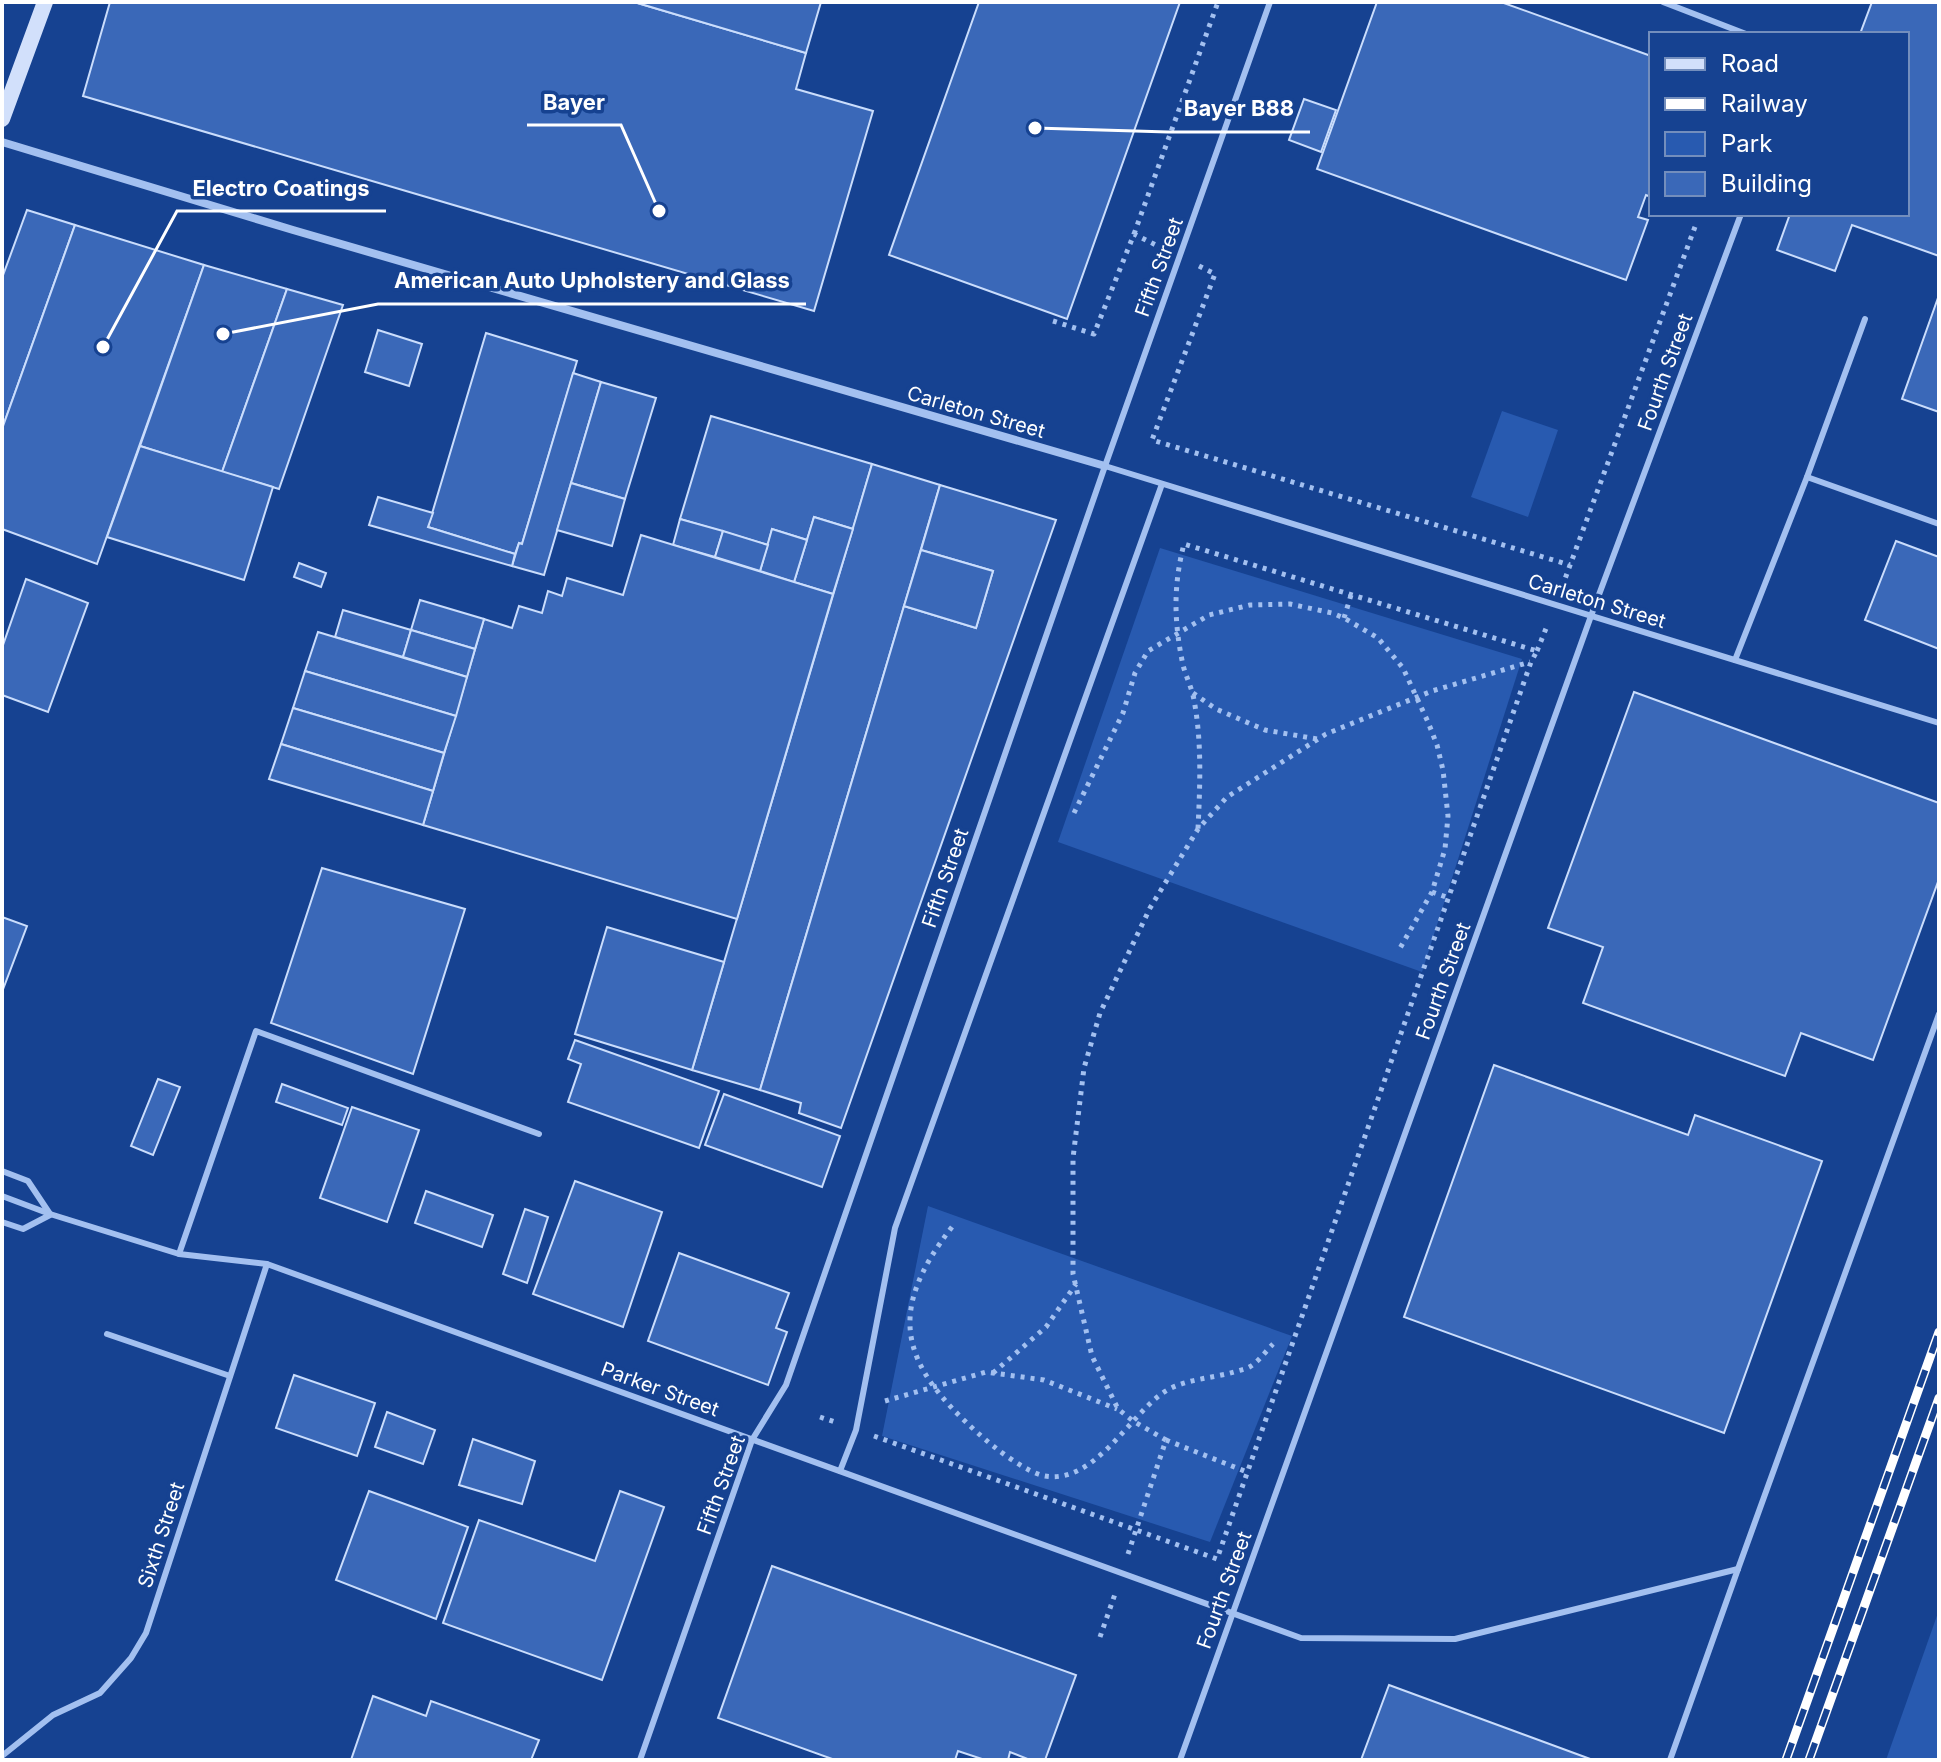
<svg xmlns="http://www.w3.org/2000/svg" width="1941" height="1762" font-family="Inter,sans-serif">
  <rect width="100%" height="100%" fill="#164291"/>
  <!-- green -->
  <g fill="#285ab0">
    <path d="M 1502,411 L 1558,430 L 1528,517 L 1471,497 Z"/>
    <path d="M 1160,548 L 1522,659 L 1422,972 L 1058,842 Z"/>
    <path d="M 928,1206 L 1292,1336 L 1210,1542 L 882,1436 Z"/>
    <path d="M 1939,1610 L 1939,1760 L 1886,1760 Z"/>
  </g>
  <!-- building -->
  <g fill="#3a68b8" stroke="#caddfc" stroke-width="2">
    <path d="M 110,2 L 634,2 L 806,53 L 796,89 L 873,111 L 814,311 L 83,96 Z"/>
    <path d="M 634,2 L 821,2 L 806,53 Z"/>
    <path d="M 979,2 L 1180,2 L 1067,319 L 889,255 Z"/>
    <path d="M 1377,2 L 1501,2 L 1651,56 L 1651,197 L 1646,195 L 1638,217 L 1648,220 L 1626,280 L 1317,169 Z"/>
    <path d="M 1872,2 L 1939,2 L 1939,256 L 1852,225 L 1835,271 L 1777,250 L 1790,214 L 1907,214 L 1907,34 L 1860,34 Z"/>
    <path d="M 1304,99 L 1336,110 L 1321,152 L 1289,140 Z"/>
    <path d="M 27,210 L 75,225 L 2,429 L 2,278 Z"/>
    <path d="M 75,225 L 204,265 L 97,564 L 2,529 L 2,429 Z"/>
    <path d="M 204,265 L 287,289 L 222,472 L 140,446 Z"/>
    <path d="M 287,289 L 343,305 L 279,489 L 222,472 Z"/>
    <path d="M 1939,295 L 1939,412 L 1902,399 Z"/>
    <path d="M 378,330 L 422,344 L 409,386 L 365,372 Z"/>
    <path d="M 486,333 L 577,361 L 522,544 L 519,543 L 515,554 L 428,527 Z"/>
    <path d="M 573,373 L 601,382 L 544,575 L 512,566 L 519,543 L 522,544 Z"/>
    <path d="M 601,382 L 656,398 L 625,499 L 571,483 Z"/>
    <path d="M 711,416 L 872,464 L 853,529 L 814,517 L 807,540 L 772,529 L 768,545 L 680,519 Z"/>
    <path d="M 140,446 L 273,487 L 244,580 L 107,537 Z"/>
    <path d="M 872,464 L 940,485 L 760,1090 L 692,1070 Z"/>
    <path d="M 571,483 L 625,499 L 612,546 L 557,530 Z"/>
    <path d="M 940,485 L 1056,520 L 841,1128 L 799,1113 L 801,1103 L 760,1090 L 904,606 L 976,628 L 993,571 L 921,550 Z"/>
    <path d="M 378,497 L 433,513 L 428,527 L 515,554 L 512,566 L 369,525 Z"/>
    <path d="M 814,517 L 853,529 L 833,594 L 794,582 Z"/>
    <path d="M 680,519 L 723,531 L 715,557 L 673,545 Z"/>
    <path d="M 772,529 L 807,540 L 794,582 L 760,571 Z"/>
    <path d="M 723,531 L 768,545 L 760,571 L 715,557 Z"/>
    <path d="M 641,535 L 833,594 L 737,919 L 423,825 L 484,619 L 512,628 L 519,606 L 542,613 L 548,591 L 562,596 L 567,578 L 623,595 Z"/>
    <path d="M 1896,541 L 1939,557 L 1939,649 L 1865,620 Z"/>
    <path d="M 921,550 L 993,571 L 976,628 L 904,606 Z"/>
    <path d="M 299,563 L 326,573 L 321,587 L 294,577 Z"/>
    <path d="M 26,579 L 88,603 L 48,712 L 2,695 L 2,648 Z"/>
    <path d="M 420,600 L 484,619 L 475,649 L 411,630 Z"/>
    <path d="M 343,610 L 411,630 L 403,657 L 335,637 Z"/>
    <path d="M 411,630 L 475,649 L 467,677 L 403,657 Z"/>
    <path d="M 318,632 L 467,677 L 456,716 L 305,671 Z"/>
    <path d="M 305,671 L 456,716 L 444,753 L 293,708 Z"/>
    <path d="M 1634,692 L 1939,803 L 1939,879 L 1873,1060 L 1801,1033 L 1785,1076 L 1583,1003 L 1603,947 L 1548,928 Z"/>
    <path d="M 293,708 L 444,753 L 433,791 L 281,744 Z"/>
    <path d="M 281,744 L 433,791 L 423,825 L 269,779 Z"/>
    <path d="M 322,868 L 465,909 L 413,1074 L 271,1023 Z"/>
    <path d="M 2,917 L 27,926 L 2,992 Z"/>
    <path d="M 607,927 L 724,962 L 692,1070 L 575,1034 Z"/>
    <path d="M 575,1040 L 719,1091 L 699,1148 L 568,1102 L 581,1064 L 568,1059 Z"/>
    <path d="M 1494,1065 L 1688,1135 L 1695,1115 L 1822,1161 L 1724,1433 L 1404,1317 Z"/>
    <path d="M 158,1079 L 180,1087 L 153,1155 L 131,1146 Z"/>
    <path d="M 282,1084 L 348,1108 L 342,1125 L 276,1102 Z"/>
    <path d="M 724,1094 L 840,1136 L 822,1187 L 705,1145 Z"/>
    <path d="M 352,1107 L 419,1130 L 387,1222 L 320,1198 Z"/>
    <path d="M 575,1181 L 662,1212 L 623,1327 L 533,1294 Z"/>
    <path d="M 426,1191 L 493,1215 L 482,1247 L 415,1223 Z"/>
    <path d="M 525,1209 L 548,1217 L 527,1283 L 503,1274 Z"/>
    <path d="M 679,1253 L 789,1293 L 776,1328 L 787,1332 L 768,1385 L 648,1341 Z"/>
    <path d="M 294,1375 L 375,1403 L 357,1456 L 276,1428 Z"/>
    <path d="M 387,1412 L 435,1430 L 423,1464 L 375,1447 Z"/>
    <path d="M 473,1439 L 535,1461 L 522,1504 L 459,1485 Z"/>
    <path d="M 369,1491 L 468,1527 L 436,1619 L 336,1580 Z"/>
    <path d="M 620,1491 L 664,1507 L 602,1680 L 443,1623 L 479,1520 L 595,1561 Z"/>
    <path d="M 772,1566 L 1076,1675 L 1045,1760 L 1030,1760 L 1010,1752 L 1008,1760 L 985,1760 L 958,1751 L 955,1760 L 835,1760 L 718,1718 Z"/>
    <path d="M 1389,1685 L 1593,1760 L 1361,1760 Z"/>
    <path d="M 373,1696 L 426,1716 L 431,1701 L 539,1740 L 531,1760 L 351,1760 Z"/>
  </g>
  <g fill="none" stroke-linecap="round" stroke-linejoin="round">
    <!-- path -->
    <g stroke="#a3c0f0" stroke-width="5" stroke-dasharray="4 6" stroke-linecap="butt">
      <path d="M 1134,234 L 1218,2"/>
      <path d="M 1199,266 L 1215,274 L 1152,440 L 1570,565"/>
      <path d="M 1053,321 L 1094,334 L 1134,234 L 1162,248"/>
      <path d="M 1562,587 L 1696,224"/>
      <path d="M 1344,618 L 1351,595"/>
      <path d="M 1537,651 L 1547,626"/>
      <path d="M 1193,693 L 1216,709 L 1265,730 L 1317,739"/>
      <path d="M 1074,813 L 1123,713 L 1135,673 L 1148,651 L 1209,615 L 1250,605 L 1290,604 L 1332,613 L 1344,618 L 1378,638 L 1403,668 L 1428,722 L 1437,745 L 1443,770 L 1448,816 L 1445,849 L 1432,892 L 1399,950"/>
      <path d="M 1432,892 L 1449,898"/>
      <path d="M 952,1227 C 885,1313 901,1365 979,1434 C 993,1447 1027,1473 1045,1476 C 1093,1484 1127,1420 1160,1395 C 1180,1379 1210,1379 1234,1372 C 1240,1370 1247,1369 1251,1366 C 1259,1361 1266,1351 1273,1344"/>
      <path d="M 993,1373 L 1046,1327 L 1076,1284"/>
      <path d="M 885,1401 L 986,1372 L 1044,1380 L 1117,1409"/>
      <path d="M 820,1417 L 835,1422"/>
      <path d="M 874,1436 L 1217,1559 L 1531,662 L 1537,651 L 1184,544 C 1173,586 1174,623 1183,665 C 1186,677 1192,688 1194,700 C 1202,742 1200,786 1198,829"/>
      <path d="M 1166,1440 L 1247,1472"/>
      <path d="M 1128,1554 L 1166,1440 L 1133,1421 L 1118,1409 L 1092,1356 L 1073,1274 L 1073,1158 L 1084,1068 L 1100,1013 L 1150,908 L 1198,829 L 1227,797 L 1326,734 L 1432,691 L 1530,662"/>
      <path d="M 1100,1637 L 1115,1594"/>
    </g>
    <!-- lane -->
    <g stroke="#a3c0f0" stroke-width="6">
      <path d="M 1663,2 L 1746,34"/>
      <path d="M 1105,466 L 1939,723"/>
      <path d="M 1807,477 L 1865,319"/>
      <path d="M 1735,660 L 1807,477 L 1939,524"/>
      <path d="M 2,1171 L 28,1181 L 50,1214"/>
      <path d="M 2,1196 L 50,1214 L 179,1254 L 267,1264 L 1301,1638 L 1455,1639 L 1738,1569"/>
      <path d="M 2,1222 L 23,1229 L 50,1215"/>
      <path d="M 179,1254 L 256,1031 L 539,1134"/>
      <path d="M 107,1334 L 230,1376"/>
      <path d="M 840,1471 L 856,1430 L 895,1228 L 1162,484"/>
      <path d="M 2,1756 L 53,1715 L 100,1693 L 131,1658 L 146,1633 L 267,1264"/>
      <path d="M 640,1760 L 752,1440 L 786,1385 L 1105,466 L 1270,2"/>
      <path d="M 1180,1760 L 1591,616 L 1741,214"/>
      <path d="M 1670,1760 L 1738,1569 L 1939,1014"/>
    </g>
    <!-- street -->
    <path stroke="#a3c0f0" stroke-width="8" d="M 2,142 L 293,230 L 1105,466"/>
    <!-- secondary -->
    <path stroke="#d2e0fb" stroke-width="16" d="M 2,119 L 45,2"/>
    <!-- rail casing -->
    <g stroke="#fff" stroke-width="9">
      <g id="rail">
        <path d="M 1786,1760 L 1939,1332"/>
        <path d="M 1809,1760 L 1939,1398"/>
      </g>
    </g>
    <!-- rail -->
    <use href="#rail" stroke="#164291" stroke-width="6" stroke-dasharray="18" stroke-linecap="butt"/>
  </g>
  <g text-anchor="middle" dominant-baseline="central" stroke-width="7" stroke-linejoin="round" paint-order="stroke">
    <!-- street labels -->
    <g font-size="20" fill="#fff" stroke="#164291">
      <text transform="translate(1159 267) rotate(-70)">Fifth Street</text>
      <text transform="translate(1665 372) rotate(-70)">Fourth Street</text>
      <text transform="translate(976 412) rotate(16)">Carleton Street</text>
      <text transform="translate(1597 601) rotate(17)">Carleton Street</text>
      <text transform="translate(945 878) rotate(-71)">Fifth Street</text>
      <text transform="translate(1443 981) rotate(-70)">Fourth Street</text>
      <text transform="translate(660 1389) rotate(20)">Parker Street</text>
      <text transform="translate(721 1485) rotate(-70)">Fifth Street</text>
      <text transform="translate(161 1535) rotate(-72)">Sixth Street</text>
      <text transform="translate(1224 1590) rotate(-70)">Fourth Street</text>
    </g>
  </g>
  <!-- callouts -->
  <path fill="none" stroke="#fff" stroke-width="3" d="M659 211L621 125H527M1035 128L1168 132H1310M103 347L177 211H386M223 334L378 304H806"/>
  <g fill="#fff" stroke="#164291" stroke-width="3">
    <circle cx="659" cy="211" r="8"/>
    <circle cx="1035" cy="128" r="8"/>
    <circle cx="103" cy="347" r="8"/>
    <circle cx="223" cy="334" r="8"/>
  </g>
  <g font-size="22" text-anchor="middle" font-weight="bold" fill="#fff" stroke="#164291" stroke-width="7" stroke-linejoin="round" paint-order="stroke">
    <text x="574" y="110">Bayer</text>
    <text x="1239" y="116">Bayer B88</text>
    <text x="281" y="196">Electro Coatings</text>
    <text x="592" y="288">American Auto Upholstery and Glass</text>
  </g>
  <!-- border -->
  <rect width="1941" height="1762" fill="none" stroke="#ffffff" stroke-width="8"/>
  <!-- legend -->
  <rect x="1649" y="32" width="260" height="184" fill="#164291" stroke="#738ebd" stroke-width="2"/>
  <rect x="1665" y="58" width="40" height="12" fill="#d2e0fb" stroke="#738ebd" stroke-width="2"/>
  <text x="1721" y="72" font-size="24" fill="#ffffff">Road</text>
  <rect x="1665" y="98" width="40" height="12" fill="#ffffff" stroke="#738ebd" stroke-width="2"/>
  <text x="1721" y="112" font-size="24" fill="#ffffff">Railway</text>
  <rect x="1665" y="132" width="40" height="24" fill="#285ab0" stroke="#738ebd" stroke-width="2"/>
  <text x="1721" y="152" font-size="24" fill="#ffffff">Park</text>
  <rect x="1665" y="172" width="40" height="24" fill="#3a68b8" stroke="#738ebd" stroke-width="2"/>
  <text x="1721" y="192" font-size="24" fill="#ffffff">Building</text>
</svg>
